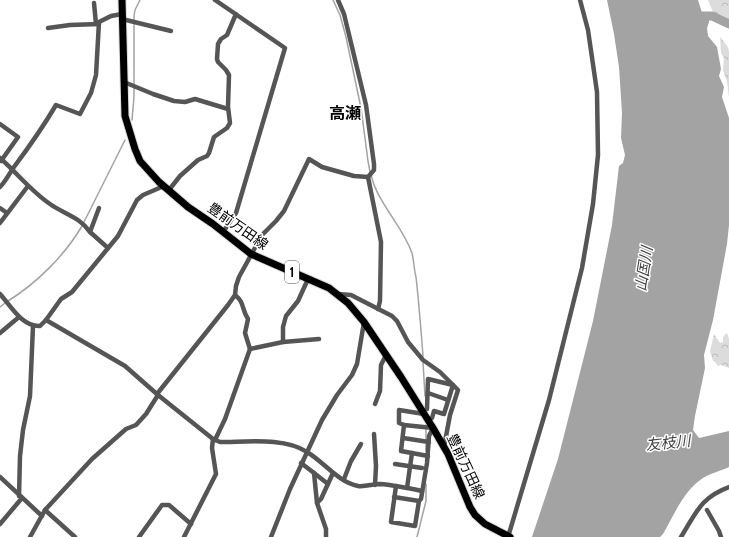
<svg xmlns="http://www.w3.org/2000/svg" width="729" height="537" font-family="Cabin,'Noto Sans JP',sans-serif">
  <defs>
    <pattern id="forest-crowns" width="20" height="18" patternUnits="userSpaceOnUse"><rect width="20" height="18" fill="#dcdcdc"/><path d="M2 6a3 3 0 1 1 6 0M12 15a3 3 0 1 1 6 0" fill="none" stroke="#bbb"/></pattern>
  </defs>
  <rect width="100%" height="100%" fill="#fff"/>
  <!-- forest -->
  <g fill="url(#forest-crowns)">
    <path d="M 708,0 L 729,0 L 729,29 L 715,17 Z"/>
    <path d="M 720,37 L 728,47 L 729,52 L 729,98 L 727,82 L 723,70 L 724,58 L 721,53 Z"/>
    <path d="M 727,333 L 729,339 L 729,368 L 721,365 L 718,366 L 715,362 L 713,361 L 710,351 L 714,334 L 720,343 L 723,342 L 723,337 Z"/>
  </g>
  <!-- water -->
  <path fill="#a3a3a3" d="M 607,0 L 698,0 L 702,13 L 709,15 L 709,22 L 707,28 L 708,36 L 717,47 L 721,69 L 719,76 L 724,87 L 722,97 L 729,118 L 729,225 L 727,244 L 713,320 L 704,355 L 705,368 L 695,416 L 693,430 L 699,438 L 729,431 L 729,467 C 720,471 711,473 703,478 C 684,490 674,515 663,534 L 660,537 L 532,537 L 558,459 L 593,321 L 612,225 L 619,166 L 623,163 L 625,155 L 621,138 L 622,113 L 619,67 L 614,34 Z"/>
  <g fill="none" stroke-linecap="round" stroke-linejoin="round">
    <!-- stream -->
    <g stroke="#a3a3a3" stroke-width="1.5">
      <path d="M 333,0 L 340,15 L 346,37 L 361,108 L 368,161 L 370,172"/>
      <path d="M 132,120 L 134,97 L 134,16 L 135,10 L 140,0"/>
      <path d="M 371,175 C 378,204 402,225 412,253 C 414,261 414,270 416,277 C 419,303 421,330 423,356"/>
      <path d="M 84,222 L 125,140"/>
      <path d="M 8,301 C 37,283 65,255 82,226"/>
      <path d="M 0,307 L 5,303"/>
      <path d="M 423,362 L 425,396"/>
      <path d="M 426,450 L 426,422"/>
      <path d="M 417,537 L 426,501 L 426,484"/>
    </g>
    <!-- river -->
    <path stroke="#a3a3a3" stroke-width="9" d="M 698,16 L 712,16 L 729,24"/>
    <!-- primary casing -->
    <g stroke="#dbdbdb" stroke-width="9">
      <path id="primary" d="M 122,0 L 125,116 L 135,149 L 140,161 L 159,182 L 188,207 L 213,224 L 251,254 L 329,288 L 348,303 L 364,322 L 401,377 L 433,428 L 448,454 L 470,507 L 475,515 L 485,524 L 510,537"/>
    </g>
    <!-- minor -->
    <g stroke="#555" stroke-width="4.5">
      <path d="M 215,0 L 285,48 L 236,213 L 223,232"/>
      <path d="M 338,0 L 344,14 L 366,105 L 374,164 L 374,170 L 368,177 L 381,242 L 380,301 L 378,309"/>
      <path d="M 94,3 L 96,24"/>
      <path d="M 122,19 L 171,31"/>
      <path d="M 48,28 L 70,25 L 99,24"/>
      <path d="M 124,82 L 153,94 L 174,101 L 185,102 L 195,99 L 228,109"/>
      <path d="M 0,124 L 18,137 L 1,161"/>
      <path d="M 0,158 C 17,173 31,191 50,204 C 64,214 80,217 90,232"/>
      <path d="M 0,187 C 6,181 9,174 14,167 C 29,147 43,127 56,105 L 80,114 L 91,93 L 96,75 L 99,22 L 111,16 L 122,14"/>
      <path d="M 169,190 L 180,176 L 198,160 L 207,156 L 209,153 L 214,137 L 227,128 L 230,123 L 228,107 L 229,75 L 226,70 L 218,62 L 217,59 L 218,44 L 221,39 L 227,35 L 236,14"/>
      <path d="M 0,208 L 7,213"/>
      <path d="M 99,208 L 90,232 L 108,248"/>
      <path d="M 0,223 L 28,186"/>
      <path d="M 0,294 C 11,306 22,327 40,326 L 46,320 L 125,366 L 158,395 L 213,439 L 220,442 C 246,442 285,437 307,452 C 324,462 338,482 358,486 C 365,487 373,484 380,484 C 394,485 408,488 422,491"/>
      <path d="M 338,294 L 351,295 L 392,316 L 397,321 L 408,342 L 423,360 L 440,372 L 458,390 L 450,415 L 444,447"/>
      <path d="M 46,320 L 61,299 L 72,292 L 118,236 L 137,200 L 143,195 L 164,186"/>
      <path d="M 0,333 L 19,317"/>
      <path d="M 283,342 L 283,327 L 286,316 L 298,301 L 308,279"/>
      <path d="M 250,349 L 283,342 L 319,339"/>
      <path d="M 428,393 L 448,400"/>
      <path d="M 157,394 L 228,305 L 235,295 L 236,286 L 239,277 L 262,235 L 276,221 L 284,211 L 309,159 L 322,167 L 354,176 L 368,177"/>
      <path d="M 375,404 L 380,391 L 381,365 L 386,355"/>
      <path d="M 427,409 L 428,379 L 453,385 L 444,414 L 434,411 L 432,418 L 428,420"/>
      <path d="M 424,414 L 399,410 L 399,423 L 404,425 L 401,451 L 428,456"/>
      <path d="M 374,434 L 376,466 L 375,485"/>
      <path d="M 403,438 L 429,442"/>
      <path d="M 215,440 L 225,419 L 250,349 L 245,333 L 248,319 C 241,308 245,303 235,295"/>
      <path d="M 301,463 L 314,473 L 317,503 L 326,529 L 326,537"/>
      <path d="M 395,464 L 422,468"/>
      <path d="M 314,473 L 328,484"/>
      <path d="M 0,477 L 42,516"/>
      <path d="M 344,479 L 351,461 L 361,444"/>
      <path d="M 396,486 L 391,522 L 415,526 L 419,501 L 421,499 L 427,463 L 429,436 L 433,428 L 404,425"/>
      <path d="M 407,488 L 412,453"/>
      <path d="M 19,496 L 20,456 L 23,430 L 30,396 L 33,326"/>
      <path d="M 394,497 L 419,501"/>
      <path d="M 317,503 L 321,499 L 333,473"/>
      <path d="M 45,510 L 75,537"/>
      <path d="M 707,510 L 719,531 L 721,537"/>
      <path d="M 0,524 L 22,498"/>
      <path d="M 30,537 L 45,510 L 92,459 L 126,429 L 136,425 L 146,414 L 158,395"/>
      <path d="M 139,537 L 162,505 L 169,505 L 191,524"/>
      <path d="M 184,537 L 216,474 L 212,448 L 213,439"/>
      <path d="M 271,537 L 290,489 L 322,420 L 337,395 L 352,375 L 357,364 L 364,322"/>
      <path d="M 508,537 L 549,400 L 582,268 L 593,204 L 598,155 L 597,92 L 588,30 L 580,0"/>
      <path d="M 681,537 C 696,513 701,497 729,487"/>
    </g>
    <!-- primary -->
    <use href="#primary" stroke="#000" stroke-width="7"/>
  </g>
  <g text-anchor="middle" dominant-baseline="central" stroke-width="3" stroke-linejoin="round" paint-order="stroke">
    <!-- shield labels -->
    <rect fill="#fff" stroke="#4c4c4c" stroke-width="1" x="285" y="261" width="14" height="22" rx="3"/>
    <g font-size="13" font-weight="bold" fill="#000">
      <text x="292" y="272">1</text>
    </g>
    <!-- street labels -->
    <g font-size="14" fill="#000" stroke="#fff">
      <text transform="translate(238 226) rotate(35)">豊前万田線</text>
      <text transform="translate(466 466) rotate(65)">豊前万田線</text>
    </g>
    <!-- water labels -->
    <g font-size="15" font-style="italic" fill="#444" stroke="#fff">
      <text transform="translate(644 269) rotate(-81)">山国川</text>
      <text transform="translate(668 443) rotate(-6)">友枝川</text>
    </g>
    <!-- quarter labels -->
    <g font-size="16" font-weight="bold" fill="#000" stroke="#fff">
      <text x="345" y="113">高瀬</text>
    </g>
  </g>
</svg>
